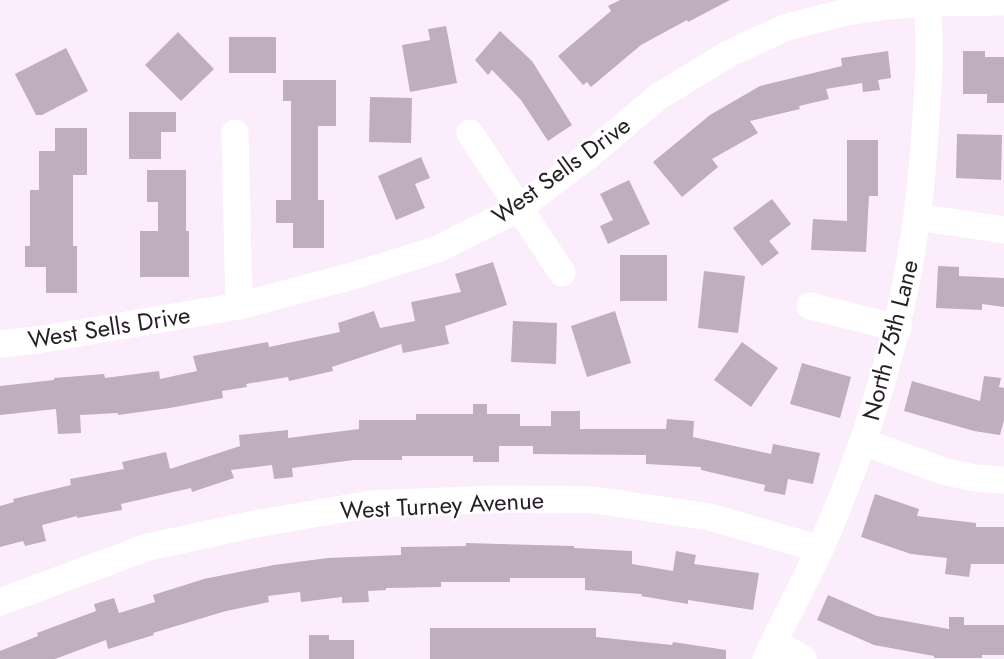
<svg xmlns="http://www.w3.org/2000/svg" width="1004" height="659" font-family="Jost,sans-serif">
  <rect width="100%" height="100%" fill="#fcedfd"/>
  <!-- building -->
  <g fill="#bfadc0">
    <path d="M 620,0 L 730,0 L 688,22 L 687,20 L 641,45 L 591,87 L 587,82 L 583,85 L 558,56 L 611,11 L 608,6 Z"/>
    <path d="M 446,26 L 457,83 L 410,92 L 402,45 L 430,40 L 428,29 Z"/>
    <path d="M 500,31 L 532,61 L 572,125 L 548,141 L 521,100 L 492,70 L 488,75 L 475,60 Z"/>
    <path d="M 178,32 L 214,69 L 181,101 L 145,65 Z"/>
    <rect x="229" y="37" width="47" height="36"/>
    <path d="M 66,48 L 88,91 L 42,115 L 36,115 L 15,74 Z"/>
    <path d="M 888,51 L 891,78 L 878,80 L 880,90 L 863,92 L 862,83 L 826,89 L 829,99 L 799,106 L 800,109 L 750,121 L 758,133 L 712,159 L 718,167 L 682,197 L 653,162 L 710,115 L 760,86 L 842,66 L 841,58 Z"/>
    <path d="M 963,51 L 985,51 L 985,57 L 1004,57 L 1004,103 L 987,103 L 987,94 L 963,94 Z"/>
    <path d="M 283,80 L 336,80 L 336,126 L 318,126 L 318,200 L 324,200 L 324,248 L 293,248 L 293,223 L 276,223 L 276,200 L 291,200 L 291,101 L 283,101 Z"/>
    <path d="M 370,97 L 412,98 L 411,143 L 369,142 Z"/>
    <path d="M 129,112 L 176,112 L 176,132 L 161,132 L 161,159 L 129,159 Z"/>
    <path d="M 55,128 L 87,128 L 87,175 L 73,175 L 73,246 L 77,246 L 77,293 L 46,293 L 46,267 L 25,267 L 25,246 L 30,246 L 30,190 L 39,190 L 39,151 L 55,151 Z"/>
    <path d="M 957,134 L 1002,135 L 1001,180 L 956,178 Z"/>
    <path d="M 847,140 L 878,140 L 878,196 L 869,196 L 866,252 L 811,250 L 813,219 L 847,221 Z"/>
    <path d="M 421,157 L 430,178 L 415,184 L 425,208 L 396,220 L 378,176 Z"/>
    <path d="M 147,170 L 186,170 L 186,231 L 189,231 L 189,277 L 140,277 L 140,231 L 158,231 L 158,202 L 147,202 Z"/>
    <path d="M 629,180 L 650,224 L 608,244 L 600,226 L 613,220 L 600,194 Z"/>
    <path d="M 772,199 L 791,224 L 769,241 L 779,253 L 762,266 L 733,228 Z"/>
    <rect x="620" y="255" width="47" height="46"/>
    <path d="M 493,262 L 507,305 L 445,326 L 449,344 L 403,353 L 401,344 L 332,367 L 333,371 L 289,381 L 288,377 L 246,384 L 247,387 L 222,391 L 223,398 L 170,408 L 118,415 L 118,413 L 80,415 L 81,433 L 58,434 L 56,409 L 0,415 L 0,386 L 54,380 L 54,378 L 104,374 L 105,378 L 159,371 L 160,379 L 197,371 L 193,356 L 268,342 L 269,347 L 340,332 L 338,323 L 374,311 L 380,328 L 415,321 L 411,302 L 461,292 L 455,274 Z"/>
    <path d="M 938,266 L 959,267 L 959,276 L 1004,278 L 1004,307 L 982,304 L 982,310 L 936,308 Z"/>
    <path d="M 704,271 L 745,276 L 738,333 L 698,328 Z"/>
    <path d="M 615,311 L 631,363 L 587,377 L 571,326 Z"/>
    <path d="M 513,321 L 557,323 L 556,364 L 511,362 Z"/>
    <path d="M 742,342 L 778,368 L 751,407 L 714,380 Z"/>
    <path d="M 802,363 L 851,377 L 840,418 L 790,404 Z"/>
    <path d="M 984,376 L 1001,378 L 999,387 L 1004,388 L 1004,420 L 1000,435 L 974,431 L 904,411 L 912,381 L 980,401 Z"/>
    <path d="M 473,404 L 487,404 L 487,414 L 520,414 L 520,426 L 551,426 L 551,411 L 580,411 L 580,429 L 666,429 L 667,419 L 694,421 L 693,437 L 771,454 L 773,444 L 820,453 L 813,484 L 788,479 L 785,495 L 764,491 L 765,485 L 701,470 L 701,467 L 646,464 L 646,455 L 533,454 L 533,446 L 499,446 L 499,462 L 473,462 L 473,456 L 402,456 L 402,460 L 354,460 L 292,468 L 293,477 L 274,479 L 272,465 L 231,470 L 234,478 L 192,492 L 191,488 L 121,504 L 122,510 L 77,518 L 77,516 L 42,525 L 46,541 L 25,546 L 23,541 L 0,547 L 0,506 L 14,502 L 13,499 L 71,485 L 70,479 L 124,469 L 122,462 L 166,452 L 170,469 L 240,446 L 239,435 L 288,430 L 288,438 L 359,429 L 359,420 L 416,420 L 416,414 L 473,414 Z"/>
    <path d="M 875,494 L 919,509 L 917,516 L 976,523 L 976,527 L 1004,527 L 1004,564 L 971,564 L 969,577 L 945,574 L 947,558 L 911,554 L 861,537 Z"/>
    <path d="M 466,543 L 574,546 L 574,548 L 632,551 L 632,564 L 673,571 L 676,551 L 696,555 L 694,564 L 759,573 L 753,610 L 688,600 L 688,604 L 641,596 L 642,594 L 585,590 L 585,578 L 510,578 L 510,582 L 441,582 L 441,587 L 386,588 L 386,590 L 368,591 L 369,602 L 342,603 L 342,597 L 301,602 L 300,592 L 268,596 L 269,602 L 226,611 L 153,633 L 154,635 L 108,649 L 106,640 L 55,659 L 0,659 L 0,651 L 38,636 L 37,633 L 96,611 L 94,604 L 114,598 L 119,613 L 155,602 L 153,595 L 204,579 L 274,565 L 328,558 L 401,555 L 401,547 L 466,546 Z"/>
    <path d="M 828,595 L 877,616 L 949,629 L 949,617 L 964,617 L 964,625 L 1004,625 L 1004,655 L 982,655 L 982,658 L 934,658 L 934,656 L 874,645 L 817,620 Z"/>
    <path d="M 430,628 L 596,628 L 596,637 L 672,645 L 673,642 L 726,650 L 726,659 L 430,659 Z"/>
    <path d="M 309,635 L 329,635 L 329,640 L 354,640 L 354,659 L 309,659 Z"/>
  </g>
  <g fill="none" stroke-linecap="round" stroke-linejoin="round">
    <!-- minor -->
    <g stroke="#fff" stroke-width="27">
      <path d="M 235,133 L 239,306"/>
      <path d="M 470,133 L 562,273"/>
      <path d="M 918,217 L 1004,230"/>
      <path d="M 810,306 L 898,328"/>
      <path d="M 0,344 L 37,340 L 239,306 L 356,275 L 438,249 L 519,208 L 588,156 L 658,97 L 728,54 L 787,27 L 847,12 L 887,6 L 927,3 L 1004,2"/>
      <path d="M 863,442 L 946,472 L 976,478 L 1004,480"/>
      <path d="M 0,602 L 148,547 L 250,525 L 371,504 L 496,499 L 594,500 L 710,517 L 820,549"/>
      <path d="M 774,642 L 803,659"/>
      <path d="M 766,659 C 783,622 803,586 820,549 C 881,412 916,281 925,132 C 928,90 932,42 926,0"/>
    </g>
  </g>
  <g text-anchor="middle" dominant-baseline="central" stroke-width="5" stroke-linejoin="round" paint-order="stroke">
    <!-- street labels -->
    <g font-size="24" fill="#261f27" stroke="#fff">
      <text transform="translate(561 170) rotate(-36)">West Sells Drive</text>
      <text transform="translate(109 327) rotate(-9)">West Sells Drive</text>
      <text transform="translate(890 340) rotate(-76)">North 75th Lane</text>
      <text transform="translate(442 505) rotate(-3)">West Turney Avenue</text>
    </g>
  </g>
</svg>
